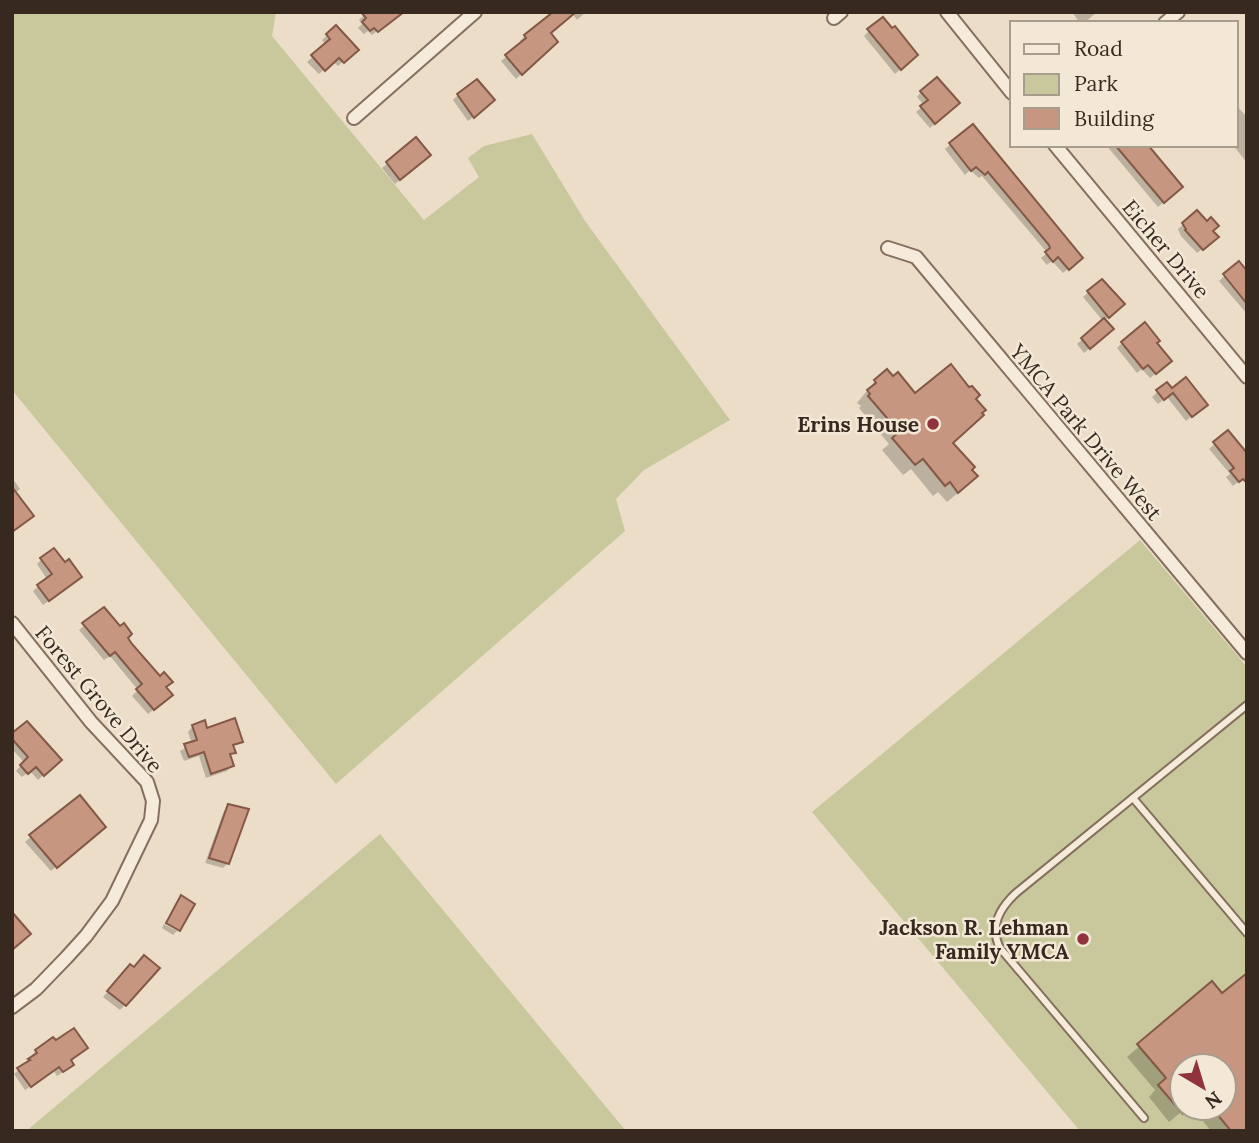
<svg xmlns="http://www.w3.org/2000/svg" width="1259" height="1143" font-family="Lora,serif">
  <rect width="100%" height="100%" fill="#ebddc7"/>
  <!-- green -->
  <g fill="#c8c89c" fill-rule="evenodd">
    <path d="M 12,12 L 276,12 L 272,36 L 424,220 L 479,177 L 468,158 L 484,146 L 532,134 L 585,221 L 730,420 L 644,470 L 616,499 L 625,531 L 336,784 L 12,390 Z"/>
    <path d="M 1140,540 L 1247,667 L 1247,1131 L 1080,1131 L 812,812 ZM 1182,1066 L 1224,1066 L 1224,1108 L 1182,1108 Z"/>
    <path d="M 380,834 L 626,1131 L 26,1131 Z"/>
  </g>
  <!-- shadow -->
  <g fill="#0003">
    <path d="M 402,12 L 372,35 L 368,31 L 364,34 L 358,28 L 362,24 L 359,20 L 364,15 Z"/>
    <path d="M 551,12 L 586,12 L 577,20 L 573,14 L 549,33 L 556,42 L 516,79 L 501,61 L 522,44 L 520,41 L 525,36 L 552,15 Z"/>
    <path d="M 1072,12 L 1097,12 L 1084,23 L 1080,23 Z"/>
    <path d="M 336,27 L 351,55 L 338,66 L 333,61 L 319,74 L 307,62 L 326,45 L 322,40 Z"/>
    <path d="M 869,31 L 911,60 L 895,74 L 864,36 Z"/>
    <path d="M 921,92 L 953,108 L 930,128 L 916,112 L 924,105 L 917,97 Z"/>
    <path d="M 458,95 L 488,105 L 468,121 L 453,100 Z"/>
    <path d="M 1236,105 L 1247,117 L 1247,163 L 1233,145 L 1236,145 Z"/>
    <path d="M 973,126 L 1075,263 L 1063,273 L 1052,261 L 1047,265 L 1041,258 L 1046,254 L 1045,250 L 982,176 L 979,178 L 970,170 L 965,175 L 945,149 Z"/>
    <path d="M 415,140 L 424,160 L 395,184 L 382,168 Z"/>
    <path d="M 1106,145 L 1141,145 L 1176,192 L 1158,207 Z"/>
    <path d="M 1183,225 L 1211,231 L 1211,242 L 1197,253 L 1181,236 L 1178,229 Z"/>
    <path d="M 1238,264 L 1243,269 L 1247,266 L 1247,314 L 1219,281 Z"/>
    <path d="M 1101,281 L 1118,309 L 1104,321 L 1106,334 L 1084,353 L 1077,344 L 1103,321 L 1083,297 Z"/>
    <path d="M 1122,343 L 1155,344 L 1165,366 L 1150,378 L 1142,369 L 1137,373 L 1117,348 Z"/>
    <path d="M 875,381 L 952,444 L 965,487 L 947,502 L 938,492 L 933,496 L 911,469 L 903,475 L 882,450 L 889,444 L 859,408 L 861,406 L 857,403 Z"/>
    <path d="M 1166,384 L 1172,391 L 1201,409 L 1186,421 L 1167,397 L 1158,404 L 1152,397 Z"/>
    <path d="M 1228,432 L 1247,475 L 1233,486 L 1226,477 L 1230,474 L 1209,449 Z"/>
    <path d="M 13,479 L 20,489 L 15,493 L 12,531 Z"/>
    <path d="M 42,559 L 75,582 L 43,605 L 33,591 L 47,579 L 37,564 Z"/>
    <path d="M 104,609 L 165,688 L 166,700 L 148,714 L 132,696 L 138,690 L 110,656 L 104,660 L 79,630 Z"/>
    <path d="M 193,726 L 241,741 L 232,747 L 234,752 L 229,757 L 232,766 L 227,771 L 206,778 L 199,756 L 184,761 L 180,751 L 192,744 L 188,732 Z"/>
    <path d="M 12,736 L 59,760 L 38,780 L 30,771 L 22,777 L 16,771 L 24,762 L 12,749 Z"/>
    <path d="M 79,797 L 98,831 L 51,871 L 25,842 Z"/>
    <path d="M 229,805 L 228,863 L 223,868 L 205,863 L 224,811 Z"/>
    <path d="M 164,924 L 177,931 L 173,935 L 162,928 Z"/>
    <path d="M 133,969 L 125,1005 L 120,1010 L 103,997 L 126,971 Z"/>
    <path d="M 1212,984 L 1222,996 L 1247,1131 L 1211,1131 L 1192,1108 L 1224,1108 L 1224,1066 L 1182,1066 L 1182,1108 L 1186,1108 L 1169,1122 L 1149,1097 L 1155,1090 L 1127,1057 Z"/>
    <path d="M 55,1042 L 69,1061 L 67,1069 L 57,1076 L 54,1071 L 25,1090 L 14,1074 L 32,1058 L 31,1056 L 36,1051 Z"/>
  </g>
  <!-- building -->
  <g fill="#c69680" stroke="#835846" stroke-width="2">
    <path d="M 361,12 L 404,12 L 378,32 L 374,28 L 370,31 L 362,22 L 366,18 Z"/>
    <path d="M 553,12 L 576,12 L 551,33 L 558,42 L 522,75 L 505,55 L 526,38 L 524,35 Z"/>
    <path d="M 883,17 L 892,28 L 895,26 L 918,55 L 901,70 L 867,29 Z"/>
    <path d="M 336,25 L 359,50 L 344,63 L 339,58 L 325,71 L 311,55 L 330,39 L 326,34 Z"/>
    <path d="M 937,77 L 960,103 L 935,124 L 920,106 L 928,100 L 920,91 Z"/>
    <path d="M 477,79 L 495,100 L 474,118 L 457,94 Z"/>
    <path d="M 973,124 L 1083,258 L 1069,270 L 1058,257 L 1053,262 L 1045,252 L 1050,248 L 1049,245 L 988,172 L 985,175 L 976,167 L 971,171 L 949,143 Z"/>
    <path d="M 416,137 L 431,155 L 400,180 L 386,162 Z"/>
    <path d="M 1115,145 L 1148,145 L 1183,187 L 1164,203 Z"/>
    <path d="M 1197,210 L 1207,221 L 1211,217 L 1219,226 L 1213,231 L 1219,237 L 1203,250 L 1185,230 L 1186,229 L 1182,223 Z"/>
    <path d="M 1239,261 L 1247,271 L 1247,304 L 1223,274 Z"/>
    <path d="M 1102,279 L 1125,304 L 1109,318 L 1087,291 Z"/>
    <path d="M 1104,318 L 1114,329 L 1090,349 L 1081,338 Z"/>
    <path d="M 1145,322 L 1160,341 L 1157,343 L 1172,361 L 1156,374 L 1148,365 L 1143,369 L 1121,342 Z"/>
    <path d="M 951,364 L 969,387 L 972,386 L 980,395 L 976,399 L 986,410 L 982,413 L 984,415 L 953,443 L 975,467 L 972,470 L 978,476 L 958,493 L 950,482 L 945,486 L 923,459 L 915,465 L 892,438 L 899,432 L 868,396 L 870,394 L 867,390 L 876,383 L 874,380 L 887,369 L 893,376 L 898,372 L 915,393 Z"/>
    <path d="M 1186,377 L 1208,405 L 1192,417 L 1173,393 L 1164,400 L 1156,390 L 1167,382 L 1172,388 Z"/>
    <path d="M 1228,430 L 1247,453 L 1247,483 L 1243,479 L 1239,482 L 1230,471 L 1234,468 L 1213,442 Z"/>
    <path d="M 12,487 L 34,516 L 12,532 Z"/>
    <path d="M 54,548 L 65,562 L 69,559 L 82,577 L 49,601 L 37,585 L 52,574 L 40,558 Z"/>
    <path d="M 104,607 L 120,626 L 124,623 L 132,634 L 128,638 L 132,644 L 160,676 L 164,672 L 173,682 L 166,687 L 173,695 L 154,710 L 136,689 L 142,684 L 115,652 L 110,656 L 82,623 Z"/>
    <path d="M 235,718 L 243,742 L 233,745 L 236,753 L 230,754 L 234,766 L 211,774 L 204,752 L 189,757 L 184,744 L 197,740 L 192,725 L 205,720 L 207,728 Z"/>
    <path d="M 27,721 L 62,760 L 44,776 L 36,767 L 28,774 L 20,765 L 28,757 L 12,739 L 12,733 Z"/>
    <path d="M 80,795 L 106,827 L 57,868 L 29,835 Z"/>
    <path d="M 228,804 L 249,809 L 229,864 L 209,858 Z"/>
    <path d="M 181,895 L 195,904 L 180,931 L 166,923 Z"/>
    <path d="M 12,912 L 31,934 L 12,950 Z"/>
    <path d="M 144,955 L 160,968 L 126,1006 L 107,991 L 130,964 L 134,967 Z"/>
    <path d="M 1247,973 L 1247,1131 L 1231,1131 L 1212,1108 L 1224,1108 L 1224,1066 L 1182,1066 L 1182,1113 L 1158,1085 L 1166,1078 L 1137,1044 L 1212,981 L 1222,993 Z"/>
    <path d="M 74,1028 L 88,1048 L 71,1060 L 74,1065 L 63,1072 L 59,1067 L 31,1087 L 17,1068 L 30,1060 L 28,1059 L 37,1053 L 35,1050 L 53,1037 L 56,1040 Z"/>
  </g>
  <g fill="none" stroke-linecap="round" stroke-linejoin="round">
    <!-- lane casing -->
    <g stroke="#856f5e" stroke-width="10">
      <g id="lane">
        <path d="M 1133,798 L 1247,933"/>
        <path d="M 1144,1118 L 1000,948 C 989,926 1000,908 1016,893 L 1247,705"/>
      </g>
    </g>
    <!-- street casing -->
    <g stroke="#856f5e" stroke-width="16">
      <g id="street">
        <path d="M 947,12 L 1012,93"/>
        <path d="M 834,18 L 841,12"/>
        <path d="M 1165,23 L 1178,12"/>
        <path d="M 354,118 L 475,12"/>
        <path d="M 1055,145 L 1247,377"/>
        <path d="M 888,248 L 916,257 L 1247,653"/>
        <path d="M 12,623 L 91,722 L 147,782 L 153,801 L 151,820 L 112,901 L 86,936 L 66,958 L 36,989 L 12,1007"/>
      </g>
    </g>
    <!-- lane -->
    <use href="#lane" stroke="#f6ebda" stroke-width="6"/>
    <!-- street -->
    <use href="#street" stroke="#f6ebda" stroke-width="12"/>
  </g>
  <!-- markers -->
  <g fill="#90333d" stroke="#f3e8d6" stroke-width="2.5">
    <circle cx="933" cy="424" r="7"/>
    <circle cx="1083" cy="939" r="7"/>
  </g>
  <g text-anchor="middle" dominant-baseline="central" stroke-width="5" stroke-linejoin="round" paint-order="stroke">
    <!-- street labels -->
    <g font-size="21" fill="#372920" stroke="#f3e8d6">
      <text transform="translate(1166 249) rotate(50)">Eicher Drive</text>
      <text transform="translate(1086 432) rotate(50)">YMCA Park Drive West</text>
      <text transform="translate(99 699) rotate(50)">Forest Grove Drive</text>
    </g>
    <!-- poi labels -->
    <g font-size="21" font-weight="bold" fill="#372920" stroke="#f3e8d6" text-anchor="end">
      <text x="919" y="424">Erins House</text>
      <text x="1069" y="927">Jackson R. Lehman<tspan x="1069" dy="24">Family YMCA</tspan></text>
    </g>
  </g>
  <!-- border -->
  <rect width="1259" height="1143" fill="none" stroke="#372920" stroke-width="28"/>
  <!-- legend -->
  <rect x="1010" y="21" width="228" height="126" fill="#f3e8d6" stroke="#a89c8d" stroke-width="2"/>
  <rect x="1024" y="44" width="35" height="10" fill="#f6ebda" stroke="#a89c8d" stroke-width="2"/>
  <text x="1074" y="56" font-size="21" fill="#372920">Road</text>
  <rect x="1024" y="74" width="35" height="21" fill="#c8c89c" stroke="#a89c8d" stroke-width="2"/>
  <text x="1074" y="91" font-size="21" fill="#372920">Park</text>
  <rect x="1024" y="108" width="35" height="21" fill="#c69680" stroke="#a89c8d" stroke-width="2"/>
  <text x="1074" y="126" font-size="21" fill="#372920">Building</text>
  <!-- north arrow -->
  <g transform="translate(1203 1087) rotate(142)"><circle r="33" fill="#f3e8d6" stroke="#a89c8d" stroke-width="2"/>
  <path d="M0-5L12 26L0 18L-12 26Z" fill="#90333d"/>
  <text y="-10" font-size="19" font-weight="bold" text-anchor="middle" fill="#372920">N</text>
  </g>
</svg>
